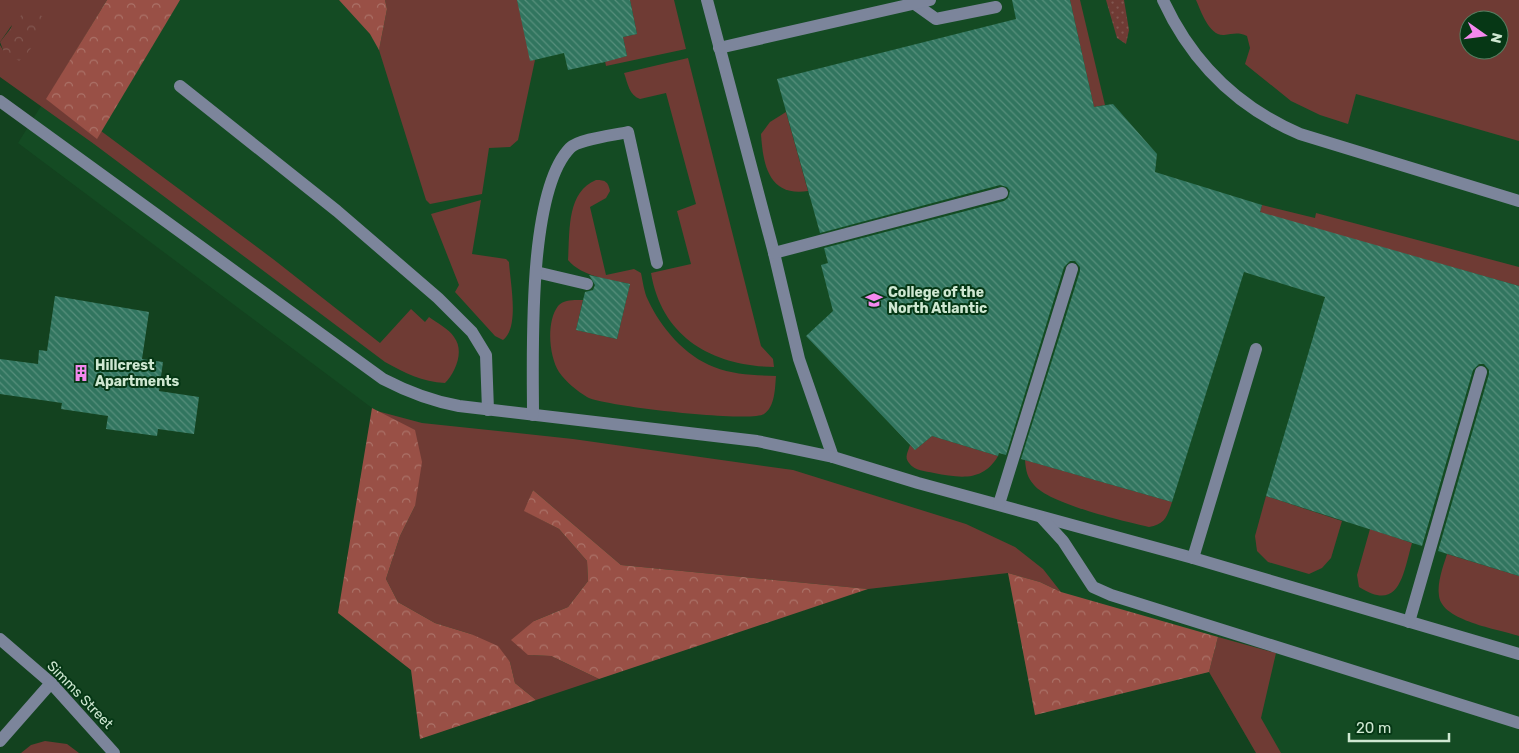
<svg xmlns="http://www.w3.org/2000/svg" width="1519" height="753" font-family="Rubik,sans-serif">
  <defs>
    <pattern id="forest-crowns" width="20" height="18" patternUnits="userSpaceOnUse" patternTransform="scale(1.25)"><rect width="20" height="18" fill="#995046"/><path d="M2 6a3 3 0 1 1 6 0M12 15a3 3 0 1 1 6 0" fill="none" stroke="#ab7268"/></pattern>
    <pattern id="park-crowns" width="20" height="18" patternUnits="userSpaceOnUse" patternTransform="scale(1.25)"><rect width="20" height="18" fill="#6f3b34"/><path d="M2 6a3 3 0 1 1 6 0M12 15a3 3 0 1 1 6 0" fill="none" stroke="#825750"/></pattern>
    <pattern id="garden-dots" width="8" height="8" patternUnits="userSpaceOnUse" patternTransform="scale(1.25)"><rect width="8" height="8" fill="#6f3b34"/><path d="M2 2h.1M6 6h.1" fill="none" stroke="#825750" stroke-width="1.8" stroke-linecap="round"/></pattern>
    <pattern id="building-back-hatch" width="6" height="6" patternUnits="userSpaceOnUse" patternTransform="scale(1.25)"><rect width="6" height="6" fill="#31755f"/><path d="M-1 5l2 2M0 0l6 6M5-1l2 2" fill="none" stroke="#578f7c"/></pattern>
  </defs>
  <rect width="100%" height="100%" fill="#13421f"/>
  <!-- built -->
  <path fill="#144b23" fill-rule="evenodd" d="M 107,0 L 1519,0 L 1519,753 L 1256,753 L 1209,672 L 1035,715 L 1008,573 L 868,589 L 621,565 L 533,490 L 372,408 L 18,143 ZM 1469,20 L 1499,20 L 1499,50 L 1469,50 Z"/>
  <!-- grass -->
  <g fill="#6f3b34" fill-rule="evenodd">
    <path d="M 0,0 L 107,0 L 51,92 L 97,138 L 101,131 L 273,259 L 380,343 L 411,309 L 425,322 L 429,317 C 437,323 449,329 454,337 C 465,351 455,373 445,383 C 422,382 405,373 385,362 L 94,144 L 0,77 L 0,45 L 3,50 L 12,25 L 0,42 Z"/>
    <path d="M 385,0 L 517,0 L 535,60 L 518,140 L 510,147 L 489,148 L 482,194 L 430,204 L 426,200 L 379,50 L 387,9 Z"/>
    <path d="M 630,0 L 674,0 L 686,49 L 606,66 L 605,61 L 627,56 L 623,37 L 637,34 Z"/>
    <path d="M 1070,0 L 1080,0 L 1105,105 L 1094,107 Z"/>
    <path d="M 1196,0 L 1519,0 L 1519,141 L 1356,94 L 1348,124 L 1320,115 L 1291,101 L 1245,64 L 1250,48 L 1247,36 C 1238,32 1233,34 1224,35 C 1209,36 1201,11 1196,0 ZM 1469,20 L 1499,20 L 1499,50 L 1469,50 Z"/>
    <path d="M 688,58 L 761,346 L 773,359 L 774,367 C 713,366 662,338 651,273 L 691,264 L 677,211 L 696,204 L 666,93 L 640,99 C 629,95 628,84 624,73 Z"/>
    <path d="M 786,112 L 808,191 C 769,197 763,165 761,134 L 770,122 Z"/>
    <path d="M 596,180 C 606,180 608,182 610,191 L 606,198 L 590,207 L 606,275 L 634,269 L 641,273 C 643,282 644,292 648,300 C 661,328 685,356 714,367 C 734,375 755,375 776,376 C 775,388 775,407 764,414 C 751,423 602,406 587,397 C 577,391 566,382 559,372 C 549,356 546,322 558,306 C 564,299 575,300 583,300 L 576,330 L 617,339 L 630,284 C 609,279 582,277 568,260 C 570,233 566,192 596,180 Z"/>
    <path d="M 481,200 L 472,254 L 506,259 L 509,262 C 510,282 520,327 503,340 L 495,336 L 455,292 L 459,285 L 431,214 Z"/>
    <path d="M 1262,205 L 1315,218 L 1316,213 L 1519,267 L 1519,286 L 1260,213 Z"/>
    <path d="M 377,411 L 422,423 L 573,439 L 793,470 L 966,524 L 1015,547 L 1043,569 L 1061,592 L 1040,582 L 1008,573 L 868,589 L 621,565 L 533,490 L 525,511 L 559,529 L 587,561 L 588,581 L 568,607 L 534,621 L 528,655 L 551,656 L 599,679 L 536,700 L 515,683 L 510,662 L 471,634 L 435,623 L 398,602 L 386,579 L 400,536 L 415,506 Z"/>
    <path d="M 932,436 L 998,456 C 983,482 960,478 934,473 C 925,471 915,471 909,463 C 904,457 908,452 910,445 L 915,450 Z"/>
    <path d="M 1025,460 L 1172,502 C 1167,517 1165,524 1149,527 C 1123,521 1050,504 1034,485 C 1027,477 1026,471 1025,460 Z"/>
    <path d="M 1266,496 L 1342,521 L 1331,558 L 1322,568 L 1309,574 L 1268,562 L 1257,551 L 1255,536 Z"/>
    <path d="M 1370,529 L 1412,543 C 1403,574 1400,613 1359,587 L 1357,575 Z"/>
    <path d="M 1447,554 L 1519,576 L 1519,636 C 1498,629 1442,621 1439,596 C 1437,582 1443,567 1447,554 Z"/>
    <path d="M 1218,637 L 1276,653 L 1261,718 L 1281,753 L 1256,753 L 1209,672 Z"/>
    <path d="M 45,741 L 67,744 L 79,753 L 21,753 L 31,745 Z"/>
  </g>
  <!-- forest -->
  <g fill="url(#forest-crowns)">
    <path d="M 107,0 L 180,0 L 97,139 L 46,99 Z"/>
    <path d="M 339,0 L 385,0 L 387,9 L 379,50 L 370,34 Z"/>
    <path d="M 372,408 L 415,430 L 422,462 L 415,506 L 400,536 L 386,579 L 398,602 L 435,623 L 471,634 L 498,646 L 510,662 L 515,683 L 536,700 L 420,739 L 411,670 L 338,613 Z"/>
    <path d="M 533,490 L 621,565 L 868,589 L 599,679 L 551,656 L 528,655 L 511,640 L 534,621 L 568,607 L 588,581 L 587,561 L 559,529 L 524,511 Z"/>
    <path d="M 1008,573 L 1040,582 L 1061,592 L 1218,637 L 1209,672 L 1035,715 Z"/>
  </g>
  <!-- park -->
  <path fill="url(#park-crowns)" d="M 26,9 L 34,10 L 43,17 C 42,31 31,53 19,61 L 3,50 L 0,42 Z"/>
  <!-- garden -->
  <path fill="url(#garden-dots)" d="M 1106,0 L 1124,0 L 1129,30 L 1126,44 L 1117,38 Z"/>
  <!-- building -->
  <g fill="url(#building-back-hatch)">
    <path d="M 517,0 L 630,0 L 637,34 L 623,37 L 627,56 L 605,62 L 568,70 L 564,53 L 530,61 Z"/>
    <path d="M 1012,0 L 1070,0 L 1094,107 L 1113,104 L 1157,154 L 1155,172 L 1262,205 L 1260,212 L 1519,286 L 1519,576 L 1438,551 L 1489,374 L 1489,370 L 1484,364 L 1479,364 L 1473,370 L 1422,546 L 1266,496 L 1325,297 L 1244,272 L 1172,502 L 1021,459 L 1080,271 L 1080,267 L 1075,261 L 1070,261 L 1064,267 L 1006,455 L 999,453 L 998,456 L 932,436 L 915,450 L 806,336 L 833,311 L 821,265 L 828,263 L 824,248 L 1004,201 L 1008,198 L 1010,191 L 1007,187 L 1000,185 L 820,233 L 777,79 L 1016,19 Z"/>
    <path d="M 589,275 L 630,284 L 617,339 L 576,330 L 585,292 L 593,290 L 595,285 Z"/>
    <path d="M 55,296 L 149,312 L 142,359 L 163,362 L 159,391 L 199,397 L 194,434 L 158,429 L 157,436 L 106,429 L 108,416 L 61,409 L 62,403 L 0,394 L 0,359 L 38,364 L 39,350 L 47,351 Z"/>
  </g>
  <g fill="none" stroke-linecap="round" stroke-linejoin="round">
    <!-- minor -->
    <g stroke="#7c859b" stroke-width="12">
      <path d="M 707,0 L 774,253 L 799,359 L 833,457"/>
      <path d="M 1163,0 C 1192,63 1237,107 1300,134 L 1519,201"/>
      <path d="M 915,4 L 936,19 L 996,7"/>
      <path d="M 719,48 L 930,0"/>
      <path d="M 180,86 L 337,211 L 438,298 L 472,332 L 486,355 L 488,410"/>
      <path d="M 0,101 L 383,379 C 408,392 431,401 459,406 L 757,441 L 833,457 L 918,483 L 1193,558 L 1519,654"/>
      <path d="M 774,253 L 1002,193"/>
      <path d="M 536,272 L 587,284"/>
      <path d="M 533,415 C 533,354 527,192 570,148 C 579,139 615,135 628,132 L 657,263"/>
      <path d="M 999,504 L 1072,269"/>
      <path d="M 1041,517 L 1063,541 L 1093,587 L 1111,595 L 1519,723"/>
      <path d="M 1193,558 L 1256,349"/>
      <path d="M 1409,622 L 1481,372"/>
      <path d="M 0,639 L 51,683 L 114,753"/>
      <path d="M 0,741 L 51,683"/>
    </g>
  </g>
  <!-- icons -->
  <defs>
    <g id="university-bare" transform="scale(1.35)"><path d="M0-5L7-2L0 1L-7-2ZM-4 1L0 2.5L4 1V4Q0 6-4 4Z" fill="#f489ef" stroke="#063715" stroke-width="2.5" paint-order="stroke"/></g>
    <g id="building-bare" transform="scale(1.35)"><path d="M-4-6H4V6H1V3H-1V6H-4ZM-2.5-4.3h1.7v1.8h-1.7ZM.8-4.3h1.7v1.8H.8ZM-2.5-1h1.7V.8h-1.7ZM.8-1h1.7V.8H.8Z" fill="#f489ef" stroke="#063715" stroke-width="2.5" paint-order="stroke"/></g>
  </defs>
  <g fill-rule="evenodd">
    <use href="#university-bare" x="874" y="300"/>
    <use href="#building-bare" x="81" y="373"/>
  </g>
  <g text-anchor="middle" dominant-baseline="central" stroke-width="4" stroke-linejoin="round" paint-order="stroke">
    <!-- poi labels -->
    <g font-size="14" font-weight="bold" fill="#cfe8d2" stroke="#063715" text-anchor="start">
      <text x="888" y="292">College of the<tspan x="888" dy="16">North Atlantic</tspan></text>
      <text x="95" y="365">Hillcrest<tspan x="95" dy="16">Apartments</tspan></text>
    </g>
    <!-- street labels -->
    <g font-size="14" fill="#cfe8d2" stroke="#063715">
      <text transform="translate(80 695) rotate(46)">Simms Street</text>
    </g>
  </g>
  <!-- north arrow -->
  <g transform="translate(1484 35) rotate(104)"><circle r="24" fill="#063715" stroke="#567e61"/>
  <path d="M0-4L9 19L0 12L-9 19Z" fill="#f489ef"/>
  <text y="-8" font-size="14" font-weight="bold" text-anchor="middle" fill="#cfe8d2">N</text>
  </g>
  <!-- scale -->
  <path d="M1349 733v8h100v-8" fill="none" stroke="#cfe8d2" stroke-width="2.5"/>
  <text x="1356" y="733" font-size="15" fill="#cfe8d2" stroke="#063715" stroke-width="4" paint-order="stroke">20 m</text>
</svg>
